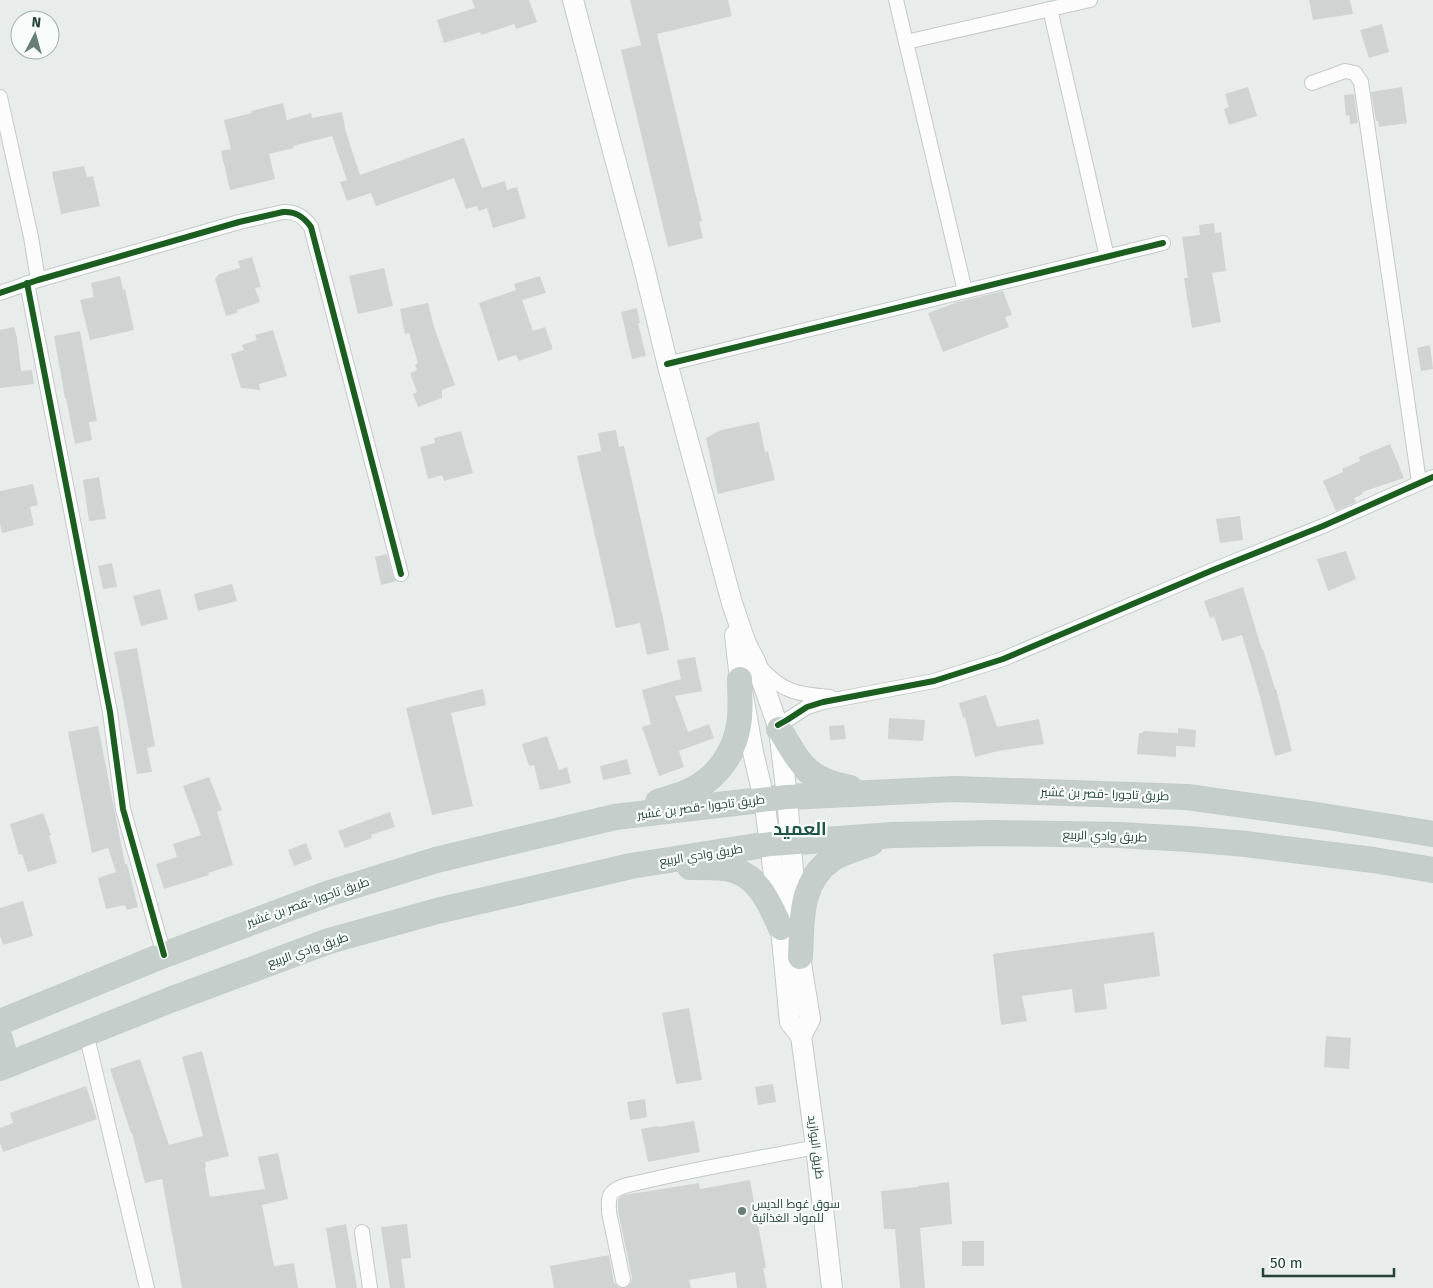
<svg xmlns="http://www.w3.org/2000/svg" width="1433" height="1288" font-family="'Fira Sans',Cairo,sans-serif">
  <rect width="100%" height="100%" fill="#e8edeb"/>
  <!-- building -->
  <g fill="#cfd4d2">
    <path d="M 472,0 L 529,0 L 537,22 L 516,29 L 514,24 L 481,35 L 480,32 L 444,43 L 437,20 L 475,8 Z"/>
    <path d="M 630,0 L 728,0 L 732,16 L 657,34 L 702,221 L 699,222 L 703,238 L 668,247 L 621,50 L 641,45 Z"/>
    <path d="M 1309,0 L 1350,0 L 1353,14 L 1313,20 Z"/>
    <path d="M 1382,24 L 1389,52 L 1369,58 L 1360,30 Z"/>
    <path d="M 1248,87 L 1257,116 L 1229,125 L 1224,109 L 1229,107 L 1225,94 Z"/>
    <path d="M 1402,87 L 1407,123 L 1379,127 L 1378,121 L 1376,121 L 1371,92 Z"/>
    <path d="M 1354,94 L 1358,123 L 1350,124 L 1349,115 L 1346,116 L 1344,95 Z"/>
    <path d="M 283,103 L 287,120 L 311,113 L 312,118 L 342,112 L 346,132 L 360,175 L 464,138 L 482,188 L 505,181 L 507,190 L 517,187 L 526,218 L 493,228 L 487,208 L 479,211 L 477,206 L 466,209 L 454,178 L 376,206 L 371,193 L 347,201 L 340,182 L 347,180 L 332,136 L 293,146 L 294,148 L 269,154 L 275,179 L 230,190 L 221,151 L 231,149 L 224,120 L 252,113 L 251,111 Z"/>
    <path d="M 84,166 L 87,177 L 93,176 L 100,206 L 61,214 L 52,172 Z"/>
    <path d="M 1214,223 L 1215,233 L 1221,232 L 1226,271 L 1212,273 L 1221,322 L 1192,328 L 1184,278 L 1188,278 L 1182,237 L 1200,235 L 1199,225 Z"/>
    <path d="M 252,257 L 261,287 L 255,288 L 260,302 L 237,310 L 237,313 L 226,316 L 215,279 L 219,274 L 240,268 L 238,261 Z"/>
    <path d="M 384,268 L 393,306 L 358,314 L 349,276 Z"/>
    <path d="M 120,276 L 123,290 L 125,289 L 134,330 L 90,340 L 80,300 L 94,297 L 91,283 Z"/>
    <path d="M 540,276 L 546,293 L 522,300 L 533,331 L 545,327 L 553,349 L 519,361 L 516,355 L 498,361 L 479,303 L 516,290 L 514,284 Z"/>
    <path d="M 1003,291 L 1012,315 L 1005,317 L 1009,327 L 943,352 L 928,313 L 958,302 Z"/>
    <path d="M 428,303 L 434,327 L 455,385 L 442,390 L 442,398 L 418,407 L 413,394 L 417,392 L 410,373 L 417,370 L 415,365 L 418,363 L 409,333 L 405,334 L 400,309 Z"/>
    <path d="M 637,308 L 640,323 L 638,323 L 646,356 L 632,359 L 621,312 Z"/>
    <path d="M 14,327 L 17,338 L 21,371 L 32,370 L 34,384 L 0,388 L 0,330 Z"/>
    <path d="M 273,330 L 287,376 L 259,384 L 260,390 L 241,388 L 231,354 L 244,350 L 242,345 L 257,340 L 255,335 Z"/>
    <path d="M 80,331 L 97,421 L 89,422 L 92,440 L 75,444 L 66,398 L 65,398 L 54,336 Z"/>
    <path d="M 1430,345 L 1433,369 L 1421,371 L 1417,348 Z"/>
    <path d="M 759,422 L 765,452 L 768,451 L 775,480 L 718,494 L 706,438 L 721,430 Z"/>
    <path d="M 616,430 L 619,447 L 624,446 L 663,618 L 669,650 L 647,655 L 640,623 L 616,628 L 577,456 L 601,451 L 598,433 Z"/>
    <path d="M 461,431 L 473,473 L 444,481 L 442,475 L 428,479 L 420,447 L 435,443 L 434,438 Z"/>
    <path d="M 1390,444 L 1404,478 L 1362,492 L 1363,494 L 1354,498 L 1356,502 L 1336,511 L 1323,481 L 1343,472 L 1342,469 L 1360,461 L 1359,457 Z"/>
    <path d="M 99,477 L 106,519 L 89,521 L 83,480 Z"/>
    <path d="M 33,484 L 38,505 L 30,507 L 34,525 L 2,533 L 0,523 L 0,491 Z"/>
    <path d="M 1240,516 L 1243,540 L 1220,543 L 1216,519 Z"/>
    <path d="M 1346,551 L 1356,579 L 1328,591 L 1317,559 Z"/>
    <path d="M 387,554 L 393,576 L 397,581 L 381,585 L 375,557 Z"/>
    <path d="M 112,563 L 117,587 L 103,589 L 98,566 Z"/>
    <path d="M 232,584 L 237,601 L 198,611 L 194,594 Z"/>
    <path d="M 1243,587 L 1262,650 L 1263,649 L 1275,689 L 1276,689 L 1292,751 L 1275,756 L 1259,693 L 1242,635 L 1222,641 L 1214,616 L 1210,618 L 1204,601 Z"/>
    <path d="M 160,589 L 168,619 L 141,626 L 133,596 Z"/>
    <path d="M 137,648 L 155,746 L 147,748 L 152,772 L 137,774 L 114,652 Z"/>
    <path d="M 695,657 L 702,691 L 675,696 L 688,732 L 709,724 L 714,738 L 679,751 L 684,767 L 659,776 L 642,727 L 651,724 L 642,690 L 681,679 L 677,660 Z"/>
    <path d="M 483,689 L 486,705 L 451,713 L 473,806 L 432,815 L 406,708 Z"/>
    <path d="M 986,695 L 997,727 L 1039,719 L 1044,744 L 998,751 L 975,757 L 965,717 L 963,718 L 959,703 Z"/>
    <path d="M 889,718 L 925,720 L 923,741 L 888,739 Z"/>
    <path d="M 844,725 L 846,739 L 830,740 L 829,726 Z"/>
    <path d="M 98,726 L 125,864 L 127,864 L 138,907 L 127,910 L 125,905 L 106,909 L 98,878 L 116,872 L 108,848 L 92,853 L 68,732 Z"/>
    <path d="M 1178,728 L 1196,730 L 1195,747 L 1176,746 L 1176,757 L 1137,754 L 1139,733 L 1143,733 L 1143,731 L 1178,733 Z"/>
    <path d="M 547,736 L 559,770 L 567,767 L 571,783 L 540,790 L 534,765 L 529,766 L 522,744 Z"/>
    <path d="M 627,759 L 631,774 L 603,780 L 600,766 Z"/>
    <path d="M 209,777 L 222,810 L 217,812 L 233,865 L 208,873 L 209,875 L 164,889 L 156,864 L 177,857 L 173,844 L 201,835 L 183,786 Z"/>
    <path d="M 390,812 L 395,827 L 371,835 L 372,838 L 345,848 L 338,831 Z"/>
    <path d="M 43,813 L 51,835 L 49,835 L 57,863 L 28,872 L 22,854 L 19,855 L 10,824 Z"/>
    <path d="M 306,843 L 312,859 L 294,866 L 288,850 Z"/>
    <path d="M 23,901 L 33,936 L 3,945 L 0,936 L 0,908 Z"/>
    <path d="M 1154,932 L 1160,976 L 1104,984 L 1107,1009 L 1075,1013 L 1072,989 L 1022,996 L 1027,1021 L 1001,1025 L 993,954 Z"/>
    <path d="M 689,1008 L 702,1080 L 676,1084 L 662,1013 Z"/>
    <path d="M 1326,1036 L 1351,1038 L 1349,1069 L 1324,1067 Z"/>
    <path d="M 202,1051 L 229,1156 L 205,1162 L 206,1167 L 205,1168 L 210,1197 L 265,1189 L 258,1157 L 278,1153 L 288,1199 L 262,1205 L 274,1266 L 294,1263 L 298,1288 L 182,1288 L 162,1179 L 145,1183 L 132,1133 L 131,1133 L 110,1069 L 140,1059 L 169,1145 L 203,1136 L 182,1057 Z"/>
    <path d="M 773,1084 L 776,1102 L 758,1105 L 755,1087 Z"/>
    <path d="M 86,1086 L 97,1119 L 3,1152 L 0,1143 L 0,1128 L 13,1123 L 10,1113 Z"/>
    <path d="M 645,1099 L 647,1117 L 630,1120 L 627,1102 Z"/>
    <path d="M 694,1121 L 700,1152 L 648,1162 L 641,1129 L 657,1126 L 658,1127 Z"/>
    <path d="M 750,1180 L 766,1268 L 763,1268 L 767,1288 L 737,1288 L 735,1272 L 689,1280 L 691,1288 L 626,1288 L 631,1283 L 632,1278 L 618,1211 L 618,1202 L 619,1198 L 624,1195 L 699,1183 L 700,1189 Z"/>
    <path d="M 949,1182 L 952,1224 L 920,1228 L 925,1288 L 900,1288 L 895,1229 L 884,1229 L 881,1191 L 918,1187 L 918,1186 Z"/>
    <path d="M 346,1224 L 357,1288 L 336,1288 L 326,1228 Z"/>
    <path d="M 407,1224 L 411,1258 L 401,1259 L 405,1288 L 390,1288 L 381,1227 Z"/>
    <rect x="962" y="1241" width="22" height="25"/>
    <path d="M 609,1255 L 614,1282 L 620,1288 L 554,1288 L 550,1266 Z"/>
  </g>
  <g fill="none" stroke-linecap="round" stroke-linejoin="round">
    <!-- minor casing -->
    <g stroke="#c5cac8" stroke-width="16">
      <g id="minor">
        <path d="M 896,0 L 965,291"/>
        <path d="M 1050,9 L 1107,257"/>
        <path d="M 906,42 L 1090,0"/>
        <path d="M 1312,83 L 1345,71 L 1355,73 L 1361,82 L 1419,482"/>
        <path d="M 0,97 L 31,237 L 38,280"/>
        <path d="M 27,283 L 110,712 L 123,809 L 164,955"/>
        <path d="M 0,293 L 38,280 L 239,222 L 283,212 C 296,211 304,217 311,227 L 401,574"/>
        <path d="M 667,364 L 1163,243"/>
        <path d="M 761,668 C 783,693 799,694 830,697"/>
        <path d="M 778,725 L 787,720 L 807,707 L 823,702 L 934,681 L 1003,659 L 1213,570 L 1323,526 L 1433,477"/>
        <path d="M 86,1033 L 147,1288"/>
        <path d="M 362,1232 L 370,1288"/>
        <path d="M 623,1280 L 609,1212 C 609,1205 607,1196 614,1191 C 623,1184 639,1183 650,1180 C 705,1167 761,1158 816,1147"/>
      </g>
    </g>
    <!-- secondary casing -->
    <g stroke="#c3cbc8" stroke-width="22">
      <g id="secondary">
        <path d="M 573,0 L 610,140 L 643,263 L 669,370 L 732,603 L 746,644 L 755,661 L 779,729 L 787,797 L 800,957 L 810,1019 L 801,1036"/>
        <path d="M 735,635 L 740,679 L 753,752 L 764,799 L 770,844 L 781,928 L 790,1022 L 801,1036"/>
        <path d="M 801,1036 L 816,1147 L 832,1288"/>
      </g>
    </g>
    <!-- trunk casing -->
    <g stroke="#c3ccc9" stroke-width="26">
      <g id="trunk">
        <path d="M 779,729 C 801,765 805,779 850,788"/>
        <path d="M 658,802 C 670,798 683,795 694,789 C 718,776 735,752 739,725 C 742,710 740,694 740,679"/>
        <path d="M 690,867 C 702,867 714,867 725,868 C 758,873 769,901 781,928"/>
        <path d="M 800,957 C 802,921 798,883 832,859 C 843,852 859,848 871,843"/>
        <path d="M 0,1022 L 164,955 L 327,894 L 436,860 L 615,817 L 787,797 L 954,789 L 1187,797 L 1316,815 L 1433,834"/>
        <path d="M 0,1039 L 7,1065"/>
        <path d="M 0,1068 L 170,1000 L 329,941 L 437,911 L 631,866 L 770,844 L 893,835 L 994,833 L 1119,835 L 1188,839 L 1246,844 L 1373,860 L 1433,870"/>
      </g>
    </g>
    <!-- minor -->
    <use href="#minor" stroke="#fcfcfc" stroke-width="14"/>
    <!-- secondary -->
    <use href="#secondary" stroke="#fcfcfc" stroke-width="20"/>
    <!-- trunk -->
    <use href="#trunk" stroke="#c6cecc" stroke-width="24"/>
    <!-- cycleway casing -->
    <g stroke="#f7fbf9" stroke-width="9">
      <g id="cycleway">
        <path d="M 27,283 L 110,712 L 123,809 L 164,955"/>
        <path d="M 0,293 L 38,280 L 239,222 L 283,212 C 296,211 304,217 311,227 L 401,574"/>
        <path d="M 667,364 L 1163,243"/>
        <path d="M 778,725 L 787,720 L 807,707 L 823,702 L 934,681 L 1003,659 L 1213,570 L 1323,526 L 1433,477"/>
      </g>
    </g>
    <!-- cycleway -->
    <use href="#cycleway" stroke="#1b5e20" stroke-width="6"/>
  </g>
  <!-- markers -->
  <circle fill="#697e78" stroke="#f7fbf9" stroke-width="2" cx="742" cy="1211" r="5"/>
  <g text-anchor="middle" dominant-baseline="central" stroke-width="4.5" stroke-linejoin="round" paint-order="stroke">
    <!-- street labels -->
    <g font-size="12" fill="#24423a" stroke="#f7fbf9">
      <text transform="translate(1105 794) rotate(2)">طريق تاجورا -قصر بن غشير</text>
      <text transform="translate(701 807) rotate(-7)">طريق تاجورا -قصر بن غشير</text>
      <text transform="translate(1105 836) rotate(2)">طريق وادي الربيع</text>
      <text transform="translate(701 855) rotate(-9)">طريق وادي الربيع</text>
      <text transform="translate(308 902) rotate(-19)">طريق تاجورا -قصر بن غشير</text>
      <text transform="translate(308 950) rotate(-19)">طريق وادي الربيع</text>
      <text transform="translate(816 1147) rotate(83)">طريق البوازيد</text>
    </g>
    <!-- poi labels -->
    <g font-size="12" fill="#24423a" stroke="#f7fbf9" text-anchor="start">
      <text x="752" y="1204">سوق غوط الديس<tspan x="752" dy="14">للمواد الغذائية</tspan></text>
    </g>
    <!-- district labels -->
    <g font-size="18" font-weight="bold" fill="#1f5548" stroke="#f7fbf9">
      <text x="800" y="829">العميد</text>
    </g>
  </g>
  <!-- north arrow -->
  <g transform="translate(35 35) rotate(6)"><circle r="24" fill="#f7fbf9" stroke="#a3b1ad"/>
  <path d="M0-4L9 19L0 12L-9 19Z" fill="#697e78"/>
  <text y="-8" font-size="14" font-weight="bold" text-anchor="middle" fill="#24423a">N</text>
  </g>
  <!-- scale -->
  <path d="M1263 1268v8h131v-8" fill="none" stroke="#24423a" stroke-width="2.5"/>
  <text x="1270" y="1268" font-size="15" fill="#24423a" stroke="#f7fbf9" stroke-width="4" paint-order="stroke">50 m</text>
</svg>
